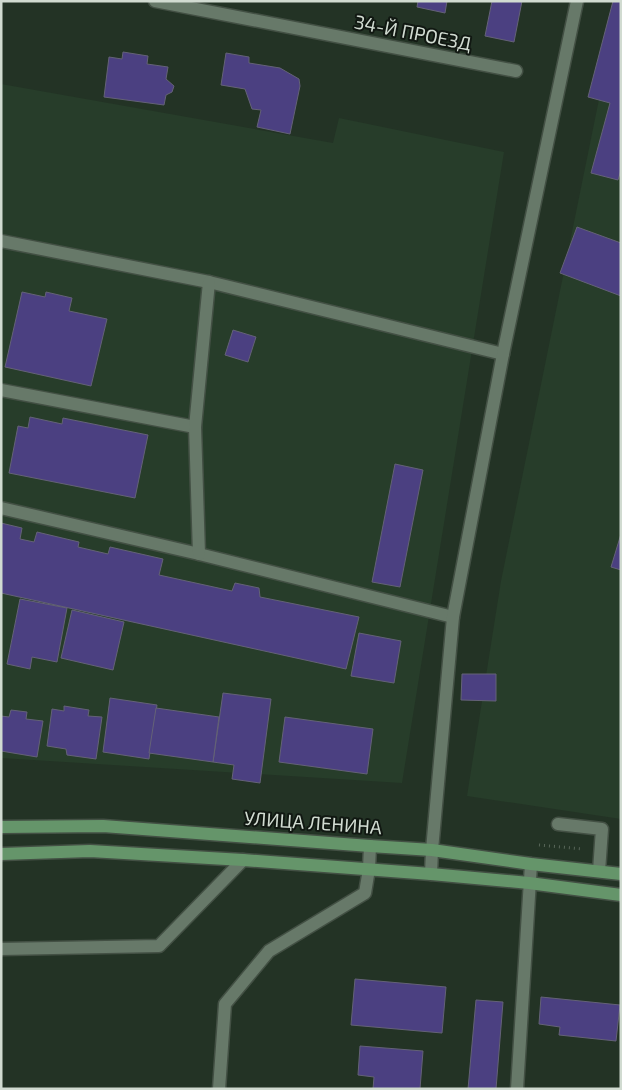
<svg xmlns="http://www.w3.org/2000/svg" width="622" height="1090" font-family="'Exo 2',sans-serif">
  <rect width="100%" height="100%" fill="#233325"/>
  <!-- built -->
  <g fill="#273d2a">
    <path d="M 619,1 L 621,1 L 621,819 L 467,796 L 501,581 Z"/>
    <path d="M 1,84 L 333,143 L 339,118 L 504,152 L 402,783 L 1,758 Z"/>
  </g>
  <!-- building -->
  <g fill="#4b4081" stroke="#646277">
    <path d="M 418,1 L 447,1 L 445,13 L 417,7 Z"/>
    <path d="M 492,1 L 522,1 L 514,42 L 485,36 Z"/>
    <path d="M 613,1 L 621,1 L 621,170 L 618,180 L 591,173 L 610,103 L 588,97 Z"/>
    <path d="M 123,52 L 148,56 L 147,64 L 168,67 L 166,79 L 174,86 L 172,92 L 166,95 L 164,105 L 104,97 L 109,57 L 122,59 Z"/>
    <path d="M 226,53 L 249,57 L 249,63 L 280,68 L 299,79 L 300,86 L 290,134 L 257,127 L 261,110 L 252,109 L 245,89 L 221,85 Z"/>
    <path d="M 577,227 L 621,243 L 621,296 L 560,273 Z"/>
    <path d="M 22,292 L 45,297 L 46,292 L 72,298 L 69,311 L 107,319 L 91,386 L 5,367 Z"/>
    <path d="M 233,330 L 256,337 L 248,362 L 225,355 Z"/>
    <path d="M 30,417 L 62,424 L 63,418 L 148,435 L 135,498 L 9,473 L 18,426 L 28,428 Z"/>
    <path d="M 395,464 L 423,470 L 400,587 L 372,582 Z"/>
    <path d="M 1,523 L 22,528 L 20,539 L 34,542 L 37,532 L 79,542 L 78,547 L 108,554 L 110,547 L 163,559 L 159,575 L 232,591 L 235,583 L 259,588 L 260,597 L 359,617 L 346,669 L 1,593 Z"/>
    <path d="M 621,534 L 621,570 L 611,567 Z"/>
    <path d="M 20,599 L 67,608 L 57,662 L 32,657 L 30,669 L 7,664 Z"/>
    <path d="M 72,610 L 124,622 L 113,670 L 61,658 Z"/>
    <path d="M 359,633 L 401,641 L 394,683 L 351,676 Z"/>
    <path d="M 462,674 L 496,674 L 496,701 L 461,700 Z"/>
    <path d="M 223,693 L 271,699 L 260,783 L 232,779 L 234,765 L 213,762 Z"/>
    <path d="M 110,698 L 157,705 L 149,759 L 103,752 Z"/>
    <path d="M 64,706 L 89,710 L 88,716 L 102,717 L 96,759 L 67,755 L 66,749 L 47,746 L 52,709 L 64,711 Z"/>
    <path d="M 156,708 L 219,717 L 213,762 L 149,753 Z"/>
    <path d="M 11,710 L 27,712 L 26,719 L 43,721 L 37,757 L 1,751 L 1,716 L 9,717 Z"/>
    <path d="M 285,717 L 373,729 L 367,774 L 279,762 Z"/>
    <path d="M 355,979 L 446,987 L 442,1033 L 351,1025 Z"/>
    <path d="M 541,997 L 620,1005 L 616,1041 L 559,1035 L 560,1027 L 539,1024 Z"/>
    <path d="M 476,1000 L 503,1002 L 496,1089 L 468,1089 Z"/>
    <path d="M 360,1046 L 423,1051 L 420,1089 L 373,1089 L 374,1077 L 358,1075 Z"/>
  </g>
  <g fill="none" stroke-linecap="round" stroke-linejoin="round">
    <!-- minor casing -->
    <g stroke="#435044" stroke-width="15">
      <g id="minor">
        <path d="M 155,1 L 516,71"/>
        <path d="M 1,241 L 209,282 L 503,354"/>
        <path d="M 1,390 L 195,427"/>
        <path d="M 1,508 L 199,554 L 453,617"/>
        <path d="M 199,554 L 195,427 L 209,282"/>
        <path d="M 558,824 L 602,829 L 599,871"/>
        <path d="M 431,874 L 432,850 L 453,617 L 503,354 L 577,1"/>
        <path d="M 1,949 L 159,946 L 243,860"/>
        <path d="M 219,1089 L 225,1004 L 269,951 L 365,893 L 369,869 L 370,846"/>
        <path d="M 517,1089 L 531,864"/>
      </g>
    </g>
    <!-- major casing -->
    <g stroke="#435044" stroke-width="15">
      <g id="major">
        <path d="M 1,827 L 103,826 L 370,846 L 432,850 L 531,864 L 621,874"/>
        <path d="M 1,854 L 90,851 L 243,860 L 431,874 L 529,883 L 621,895"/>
      </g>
    </g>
    <!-- path -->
    <path stroke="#586659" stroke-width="3" stroke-dasharray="1 4" stroke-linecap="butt" d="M 539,845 L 583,849"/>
    <!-- minor -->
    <use href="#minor" stroke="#677969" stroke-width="12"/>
    <!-- major -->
    <use href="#major" stroke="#65956a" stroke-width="12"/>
  </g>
  <g text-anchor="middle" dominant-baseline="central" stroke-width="4" stroke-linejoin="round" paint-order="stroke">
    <!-- street labels -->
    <g font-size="19" fill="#d1dbd1" stroke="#111812">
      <text transform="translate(413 32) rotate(11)">34-Й ПРОЕЗД</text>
      <text transform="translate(313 822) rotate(4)">УЛИЦА ЛЕНИНА</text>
    </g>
  </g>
  <!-- border -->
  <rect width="622" height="1090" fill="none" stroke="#d1dbd1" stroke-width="5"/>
</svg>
